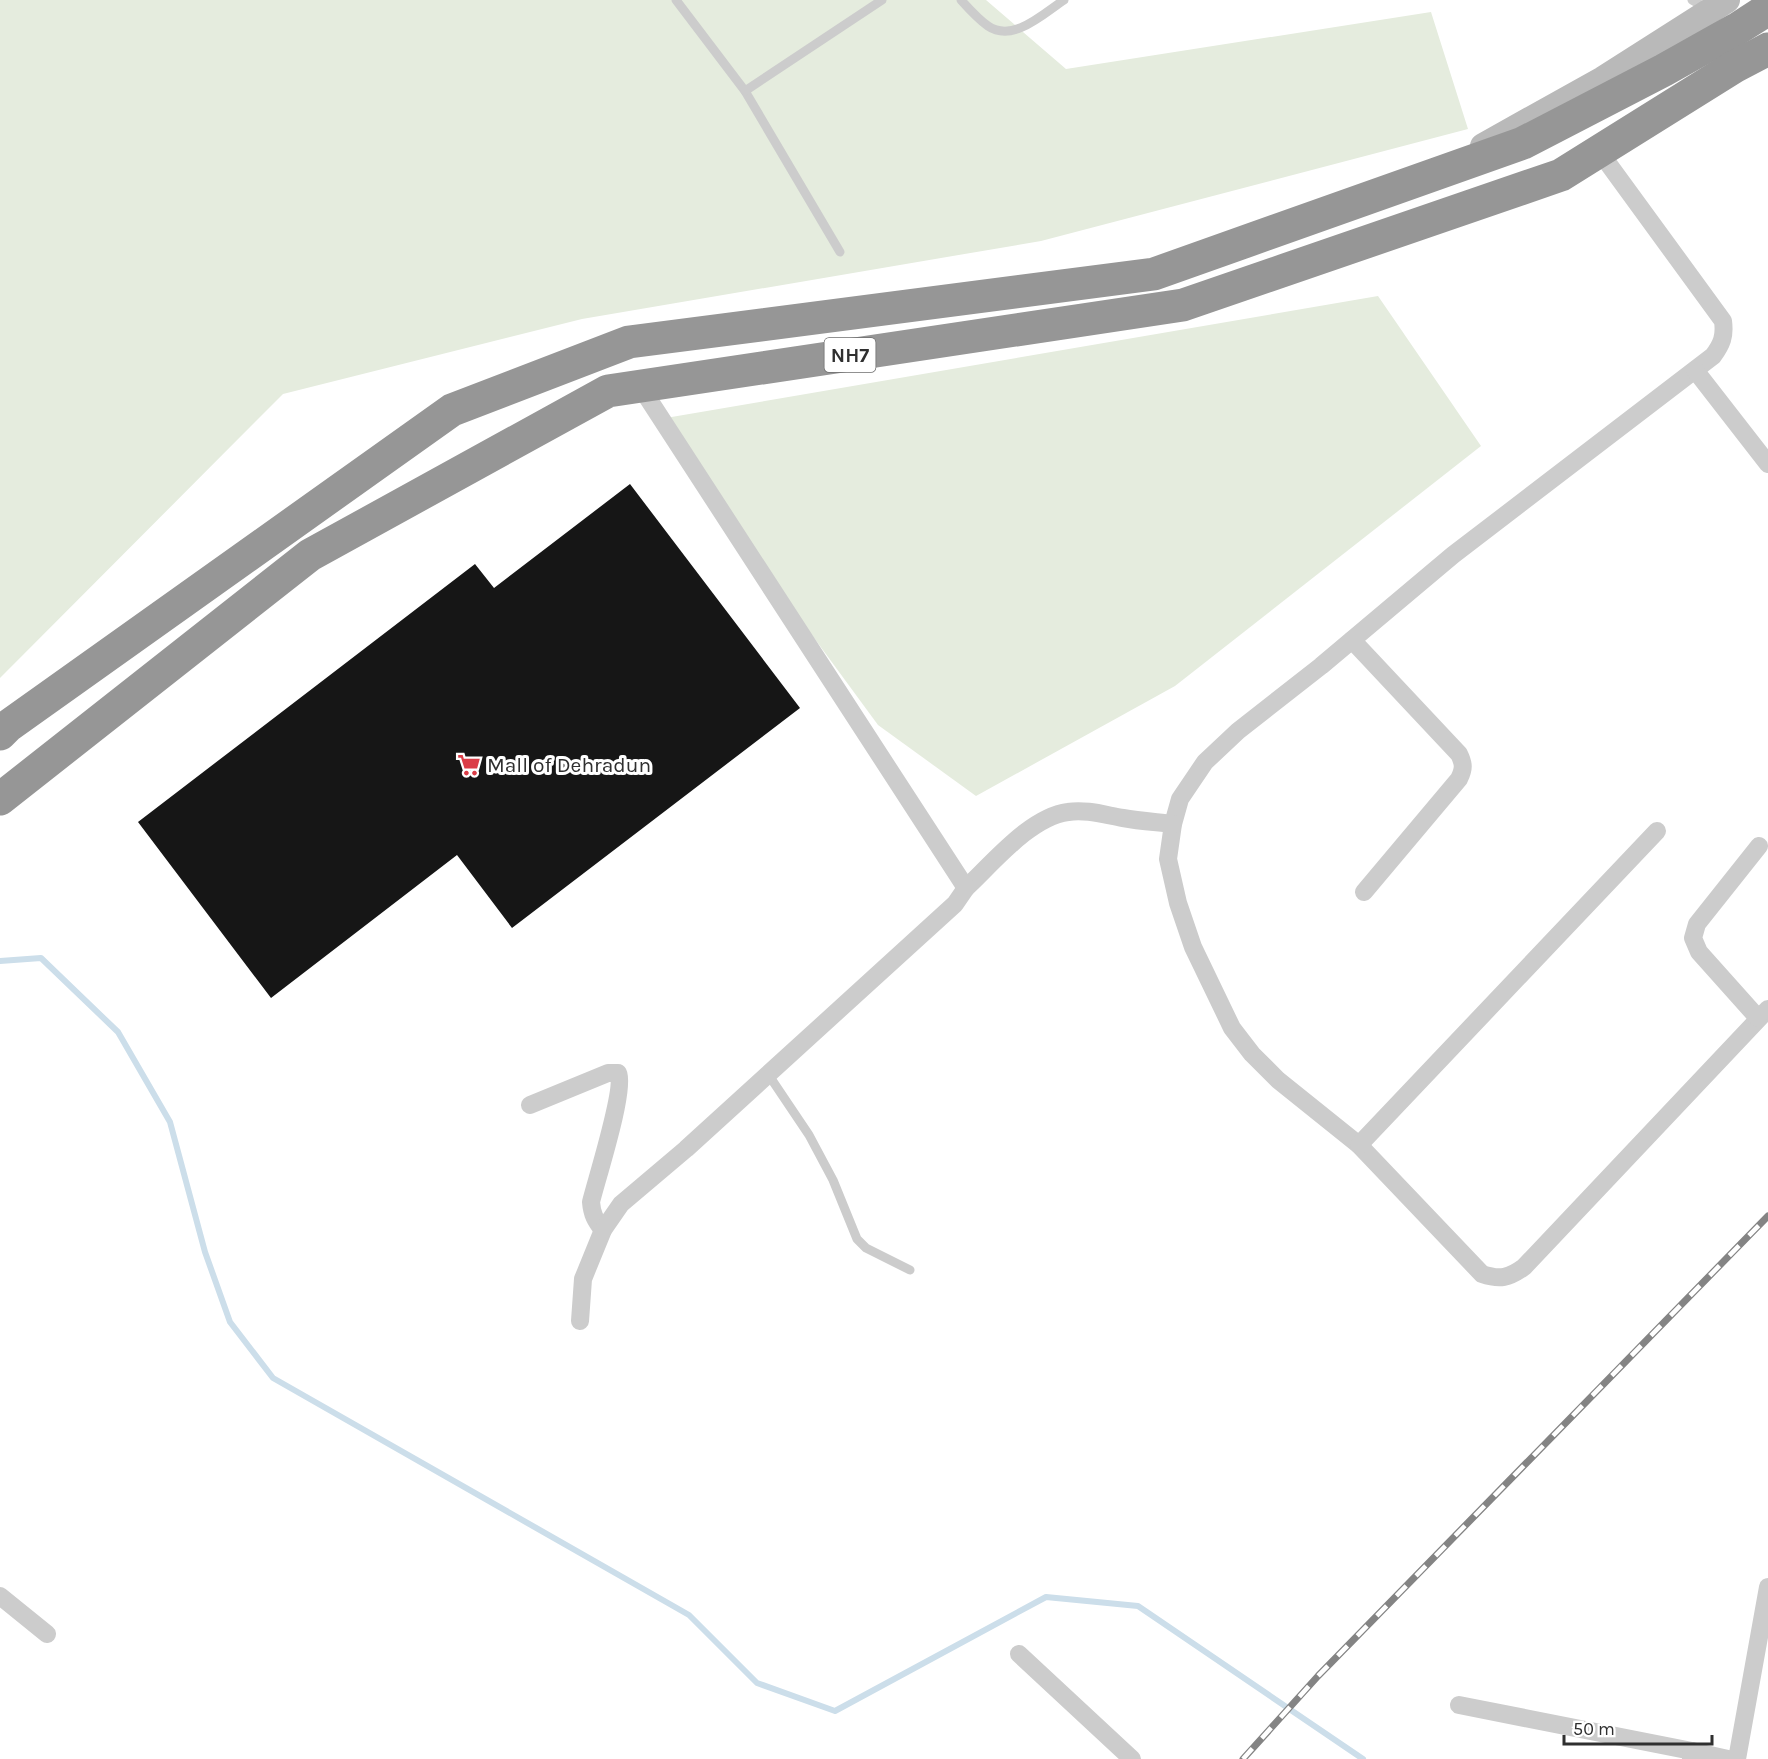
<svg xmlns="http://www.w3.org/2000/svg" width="1768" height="1759" font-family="Karla,sans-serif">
  <rect width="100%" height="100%" fill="#fff"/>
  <!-- green -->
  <g fill="#e5ecde">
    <path d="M 0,0 L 986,0 L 1066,69 L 1431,12 L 1468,129 L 1041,241 L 582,319 L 283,394 L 0,678 Z"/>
    <path d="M 1378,296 L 1481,446 L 1175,686 L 976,796 L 878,725 L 654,420 Z"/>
  </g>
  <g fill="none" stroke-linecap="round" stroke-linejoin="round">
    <!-- stream -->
    <path stroke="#ccdeea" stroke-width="6" d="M 0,961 L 41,958 L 118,1032 L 170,1122 L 205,1252 L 230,1322 L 273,1378 L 689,1615 L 757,1683 L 835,1711 L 1046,1597 L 1138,1606 L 1363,1759"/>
  </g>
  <!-- building -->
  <path fill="#161616" d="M 630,484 L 800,708 L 512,928 L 457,855 L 271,998 L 138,822 L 475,564 L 494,588 Z"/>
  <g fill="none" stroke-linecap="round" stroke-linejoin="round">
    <!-- lane -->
    <g stroke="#ccc" stroke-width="9">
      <path d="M 676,0 L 745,91 L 840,252"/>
      <path d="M 961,0 C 969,9 978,19 988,26 C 1013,43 1043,14 1064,0"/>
      <path d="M 1692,0 L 1708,9"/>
      <path d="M 745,91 L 882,0"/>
      <path d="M 768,1074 L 809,1135 L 833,1180 L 857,1239 L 866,1248 L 910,1270"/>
    </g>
    <!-- street -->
    <g stroke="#ccc" stroke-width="18">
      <path d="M 1599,151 L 1723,321 C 1725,336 1722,344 1713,356 L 1453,555 L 1321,666 L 1238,731 L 1205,762 L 1180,799 L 1173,824 L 1168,859 L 1178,903 L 1193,947 L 1232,1028 L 1252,1054 L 1278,1080 L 1359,1145 L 1482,1274 C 1500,1280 1509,1278 1524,1267 L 1768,1009"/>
      <path d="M 1695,370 L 1768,464"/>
      <path d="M 1352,640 L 1459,754 C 1464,764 1464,769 1459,779 L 1364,892"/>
      <path d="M 966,888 C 993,863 1030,817 1068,812 C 1086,809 1105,815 1123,818 C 1139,821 1156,822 1173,824"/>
      <path d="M 1758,1018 L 1699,952 L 1693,938 L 1697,924 L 1759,846"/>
      <path d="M 530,1105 L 608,1073 L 618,1073 C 626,1088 596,1181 591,1202 C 592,1214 595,1220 603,1230"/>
      <path d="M 1359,1145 L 1657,831"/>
      <path d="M 580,1321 L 583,1279 L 603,1230 L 621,1204 L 686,1149 L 955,904 L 966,888 L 640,386"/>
      <path d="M 0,1596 L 47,1634"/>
      <path d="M 1019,1654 L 1132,1759"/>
      <path d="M 1459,1705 L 1692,1751"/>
      <path d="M 1691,1759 L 1692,1751 L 1728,1759"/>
      <path d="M 1737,1759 L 1768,1587"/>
    </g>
    <!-- secondary -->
    <path stroke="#b9b9b9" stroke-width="26" d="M 1483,146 L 1603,79 L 1727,0"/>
    <!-- highway -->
    <g stroke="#969696" stroke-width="33">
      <path d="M 0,734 L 8,726 L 452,410 L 629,342 L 1154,274 L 1523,143 L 1664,70 L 1737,29 L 1768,9"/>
      <path d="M 0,799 L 310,555 L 608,391 L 1183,305 L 1561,175 L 1734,67 L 1768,49"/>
    </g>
    <!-- rail casing -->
    <g stroke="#848484" stroke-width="7">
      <path id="rail" d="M 1243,1759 L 1318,1676 L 1768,1216"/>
    </g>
    <!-- rail -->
    <use href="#rail" stroke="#fff" stroke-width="4.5" stroke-dasharray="14" stroke-linecap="butt"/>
  </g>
  <!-- icons -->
  <defs>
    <g id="supermarket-bare" transform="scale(1.8)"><path d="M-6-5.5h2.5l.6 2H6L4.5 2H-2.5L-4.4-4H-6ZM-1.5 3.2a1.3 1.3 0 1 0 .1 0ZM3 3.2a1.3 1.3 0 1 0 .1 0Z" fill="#db3d47" stroke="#fff" stroke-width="2.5" paint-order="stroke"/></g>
  </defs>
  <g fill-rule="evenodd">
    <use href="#supermarket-bare" x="469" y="765"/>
  </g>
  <g text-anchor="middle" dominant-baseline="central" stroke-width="6" stroke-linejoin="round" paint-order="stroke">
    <!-- shield labels -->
    <rect fill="#fff" stroke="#6d6d6d" stroke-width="1.5" x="824.5" y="338" width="51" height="34" rx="4.5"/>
    <g font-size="20" font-weight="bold" fill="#2f2f2f">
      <text x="850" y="355">NH7</text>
    </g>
    <!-- poi labels -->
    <g font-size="21" fill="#2f2f2f" stroke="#fff" text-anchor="start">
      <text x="487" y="765">Mall of Dehradun</text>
    </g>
  </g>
  <!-- scale -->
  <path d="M1564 1735v9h148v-9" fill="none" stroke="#2f2f2f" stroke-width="3"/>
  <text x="1573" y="1735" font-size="18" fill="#2f2f2f" stroke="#ffffff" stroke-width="4.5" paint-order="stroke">50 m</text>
</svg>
